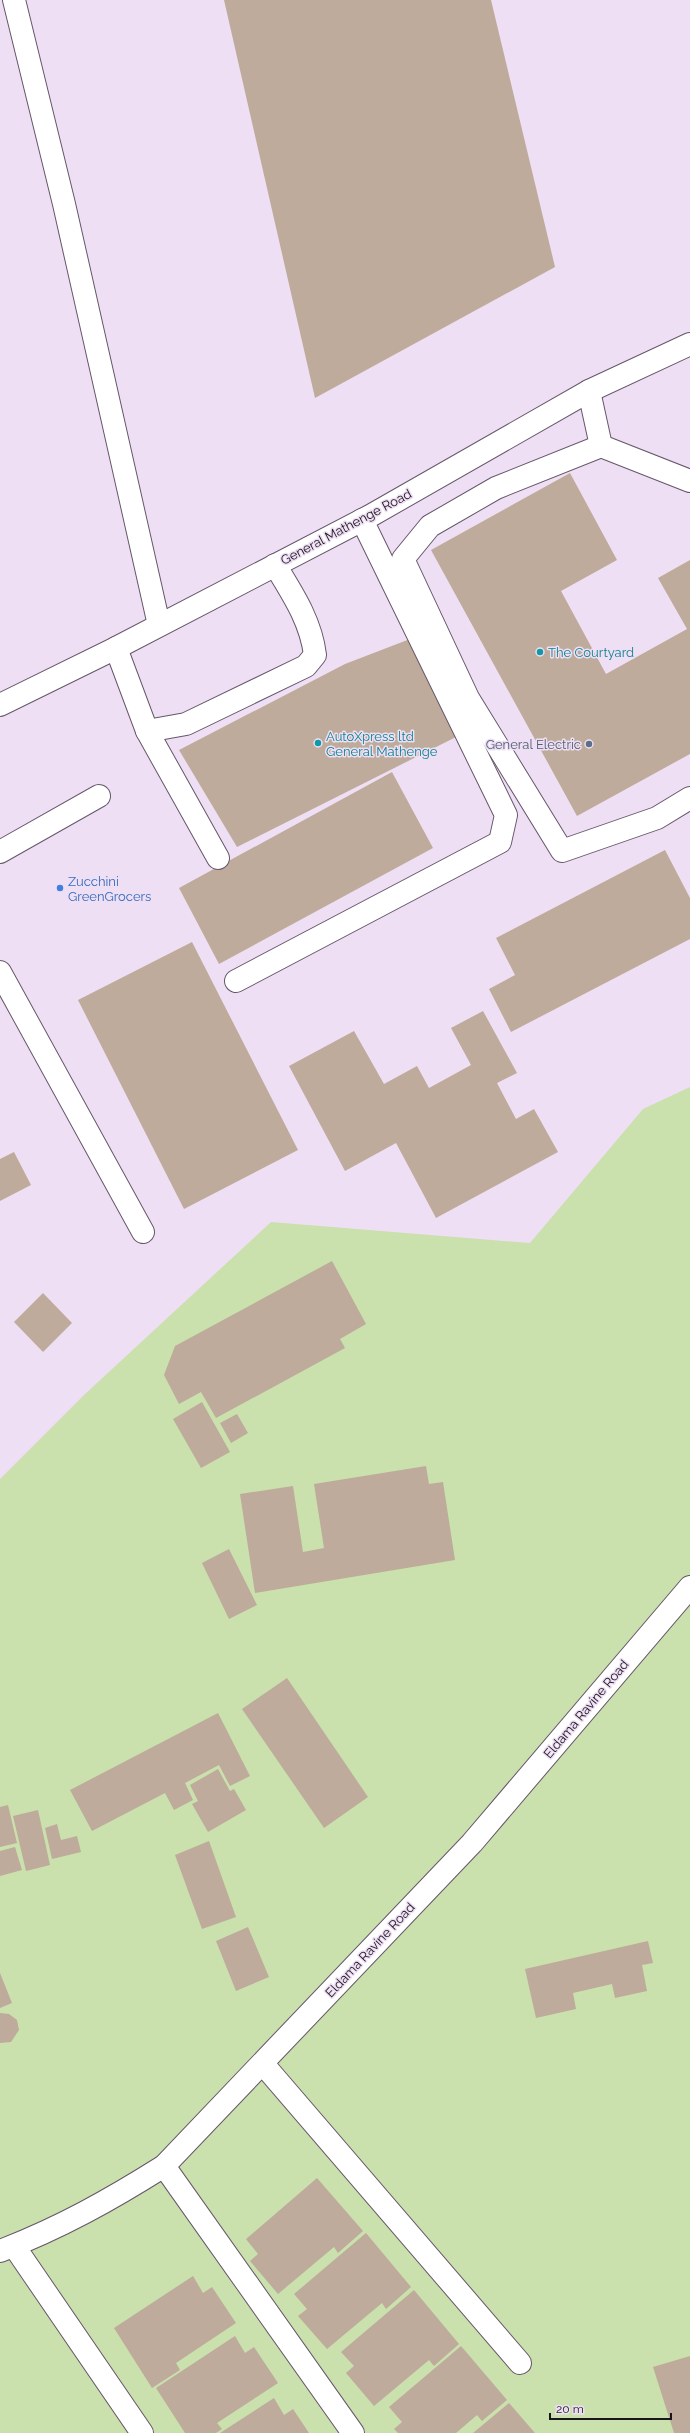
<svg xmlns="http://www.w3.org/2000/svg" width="690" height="2433" font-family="Raleway,sans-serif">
  <rect width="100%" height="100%" fill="#efdff4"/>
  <!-- green -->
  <path fill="#cae0ad" d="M 690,1087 L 690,2433 L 0,2433 L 0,1479 L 84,1395 L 271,1222 L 530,1243 L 643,1109 Z"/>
  <!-- building -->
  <g fill="#beab9b">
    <path d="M 224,0 L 491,0 L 555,267 L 315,398 Z"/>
    <path d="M 570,473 L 617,560 L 561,591 L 606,674 L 687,629 L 658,578 L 690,560 L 690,754 L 577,816 L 431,550 Z"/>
    <path d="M 410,639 L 458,736 L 237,847 L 179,750 L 345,664 Z"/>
    <path d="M 392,772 L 433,848 L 219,964 L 179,888 Z"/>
    <path d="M 665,850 L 690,898 L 690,939 L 511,1032 L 489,989 L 515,975 L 496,938 Z"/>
    <path d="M 192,942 L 298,1150 L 184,1209 L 78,1000 Z"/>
    <path d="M 483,1011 L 517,1073 L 497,1083 L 516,1119 L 534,1109 L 558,1152 L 436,1218 L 396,1143 L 345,1171 L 289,1066 L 354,1031 L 384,1084 L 417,1066 L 429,1088 L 471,1065 L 451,1028 Z"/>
    <path d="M 14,1152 L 31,1185 L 0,1201 L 0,1159 Z"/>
    <path d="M 332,1261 L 366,1324 L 340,1339 L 345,1348 L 216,1418 L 201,1392 L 179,1404 L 164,1375 L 175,1346 Z"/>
    <path d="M 43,1293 L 72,1323 L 43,1352 L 14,1322 Z"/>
    <path d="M 202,1402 L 230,1452 L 201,1468 L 173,1419 Z"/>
    <path d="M 237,1414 L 248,1433 L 231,1443 L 220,1423 Z"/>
    <path d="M 426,1466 L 429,1484 L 443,1482 L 455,1560 L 255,1593 L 240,1494 L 293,1486 L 303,1552 L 324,1548 L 314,1484 Z"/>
    <path d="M 229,1549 L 257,1605 L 229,1619 L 202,1563 Z"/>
    <path d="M 287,1678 L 368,1797 L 324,1828 L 242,1709 Z"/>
    <path d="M 218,1713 L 250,1776 L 230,1786 L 219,1765 L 185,1783 L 193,1800 L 174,1810 L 165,1793 L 92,1831 L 70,1790 Z"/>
    <path d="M 218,1769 L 230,1791 L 234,1789 L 246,1810 L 208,1832 L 192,1804 L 198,1801 L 190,1785 Z"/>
    <path d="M 8,1805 L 17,1843 L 0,1847 L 0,1807 Z"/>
    <path d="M 38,1810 L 50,1865 L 26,1871 L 13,1816 Z"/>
    <path d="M 57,1824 L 61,1840 L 77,1836 L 81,1852 L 52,1859 L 45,1828 Z"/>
    <path d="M 209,1841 L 236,1917 L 202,1929 L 175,1855 Z"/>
    <path d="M 15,1847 L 22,1870 L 0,1876 L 0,1851 Z"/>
    <path d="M 248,1927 L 269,1977 L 236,1991 L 216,1941 Z"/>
    <path d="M 648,1941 L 653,1963 L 642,1965 L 647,1991 L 615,1998 L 612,1984 L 573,1993 L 576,2009 L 536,2018 L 525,1969 Z"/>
    <path d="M 0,1973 L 12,2003 L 0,2008 Z"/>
    <path d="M 0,2013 L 9,2014 L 17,2020 L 19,2030 L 11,2042 L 0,2043 Z"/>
    <path d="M 317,2178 L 363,2231 L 338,2253 L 334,2247 L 278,2294 L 250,2261 L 258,2254 L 246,2239 Z"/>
    <path d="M 366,2233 L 411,2287 L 386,2309 L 382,2303 L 327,2349 L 298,2316 L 307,2309 L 294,2294 Z"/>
    <path d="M 193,2276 L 203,2293 L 212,2287 L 236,2323 L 176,2363 L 180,2370 L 152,2388 L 114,2328 Z"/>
    <path d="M 414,2290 L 459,2344 L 434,2366 L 429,2360 L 374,2406 L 346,2373 L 354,2366 L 341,2352 Z"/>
    <path d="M 235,2336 L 245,2353 L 254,2347 L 278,2383 L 217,2423 L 222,2429 L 216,2433 L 185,2433 L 156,2388 Z"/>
    <path d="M 461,2346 L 507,2400 L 482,2421 L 477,2415 L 456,2433 L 398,2433 L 394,2429 L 402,2422 L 389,2407 Z"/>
    <path d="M 690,2356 L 690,2433 L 674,2433 L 653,2367 Z"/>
    <path d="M 274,2398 L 284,2415 L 293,2409 L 309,2433 L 220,2433 Z"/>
    <path d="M 509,2403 L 535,2433 L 473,2433 Z"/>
  </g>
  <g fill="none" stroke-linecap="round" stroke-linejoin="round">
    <!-- service casing -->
    <g stroke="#655769" stroke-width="24">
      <g id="service">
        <path d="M 14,0 L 64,204 L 159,625"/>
        <path d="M 589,391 L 601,446"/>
        <path d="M 690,481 L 601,446 L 496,488 L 430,526 L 403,559 L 468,698 L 562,851 L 657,818 L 690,798"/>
        <path d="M 116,648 L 147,731 L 218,858"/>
        <path d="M 147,731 L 186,724 L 306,666 L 315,655 C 311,621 292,593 275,565"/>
        <path d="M 0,852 L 99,796"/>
        <path d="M 0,972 L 143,1232"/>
        <path d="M 236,981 L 500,842 L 506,815 L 362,520"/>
      </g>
    </g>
    <!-- minor casing -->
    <g stroke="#655769" stroke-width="24">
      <g id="minor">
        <path d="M 0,705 L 116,648 L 370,516 L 589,391 L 690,344"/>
        <path d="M 263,2064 L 520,2363"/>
        <path d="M 164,2166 L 353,2433"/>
        <path d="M 14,2246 L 142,2433"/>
        <path d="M 0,2251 C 60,2228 110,2200 164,2166 L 472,1843 L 690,1587"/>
      </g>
    </g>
    <!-- service -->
    <use href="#service" stroke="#fff" stroke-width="22"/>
    <!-- minor -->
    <use href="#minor" stroke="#fff" stroke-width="22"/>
  </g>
  <!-- markers -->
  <g fill="#0f9aa8" stroke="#efdff4" stroke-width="1.5">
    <circle cx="540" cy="652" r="4"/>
    <circle cx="318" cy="743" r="4"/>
  </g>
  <circle fill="#5c6f8a" stroke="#efdff4" stroke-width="1.5" cx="589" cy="744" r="4"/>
  <circle fill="#3f7fe0" stroke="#efdff4" stroke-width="1.5" cx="60" cy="888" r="4"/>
  <g text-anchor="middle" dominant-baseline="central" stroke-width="3" stroke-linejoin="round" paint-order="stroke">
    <!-- street labels -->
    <g font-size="13" fill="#1a151c" stroke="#efdff4">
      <text transform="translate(346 527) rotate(-28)">General Mathenge Road</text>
      <text transform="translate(586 1709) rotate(-50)">Eldama Ravine Road</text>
      <text transform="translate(370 1950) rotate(-47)">Eldama Ravine Road</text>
    </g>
    <!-- culture labels -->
    <g font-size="13" fill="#0d838f" stroke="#efdff4" text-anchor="start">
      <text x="548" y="652">The Courtyard</text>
      <text x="326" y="736">AutoXpress ltd<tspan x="326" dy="15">General Mathenge</tspan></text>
    </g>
    <!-- service labels -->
    <g font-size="13" fill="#4e5e75" stroke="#efdff4" text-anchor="end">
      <text x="581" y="744">General Electric</text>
    </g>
    <!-- shop labels -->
    <g font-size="13" fill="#366cbe" stroke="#efdff4" text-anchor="start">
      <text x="68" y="881">Zucchini<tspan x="68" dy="15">GreenGrocers</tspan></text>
    </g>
  </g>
  <!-- scale -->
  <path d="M550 2413v6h121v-6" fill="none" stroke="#1a151c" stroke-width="2"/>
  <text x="556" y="2413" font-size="12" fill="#1a151c" stroke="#efdff4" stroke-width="3" paint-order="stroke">20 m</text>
</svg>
